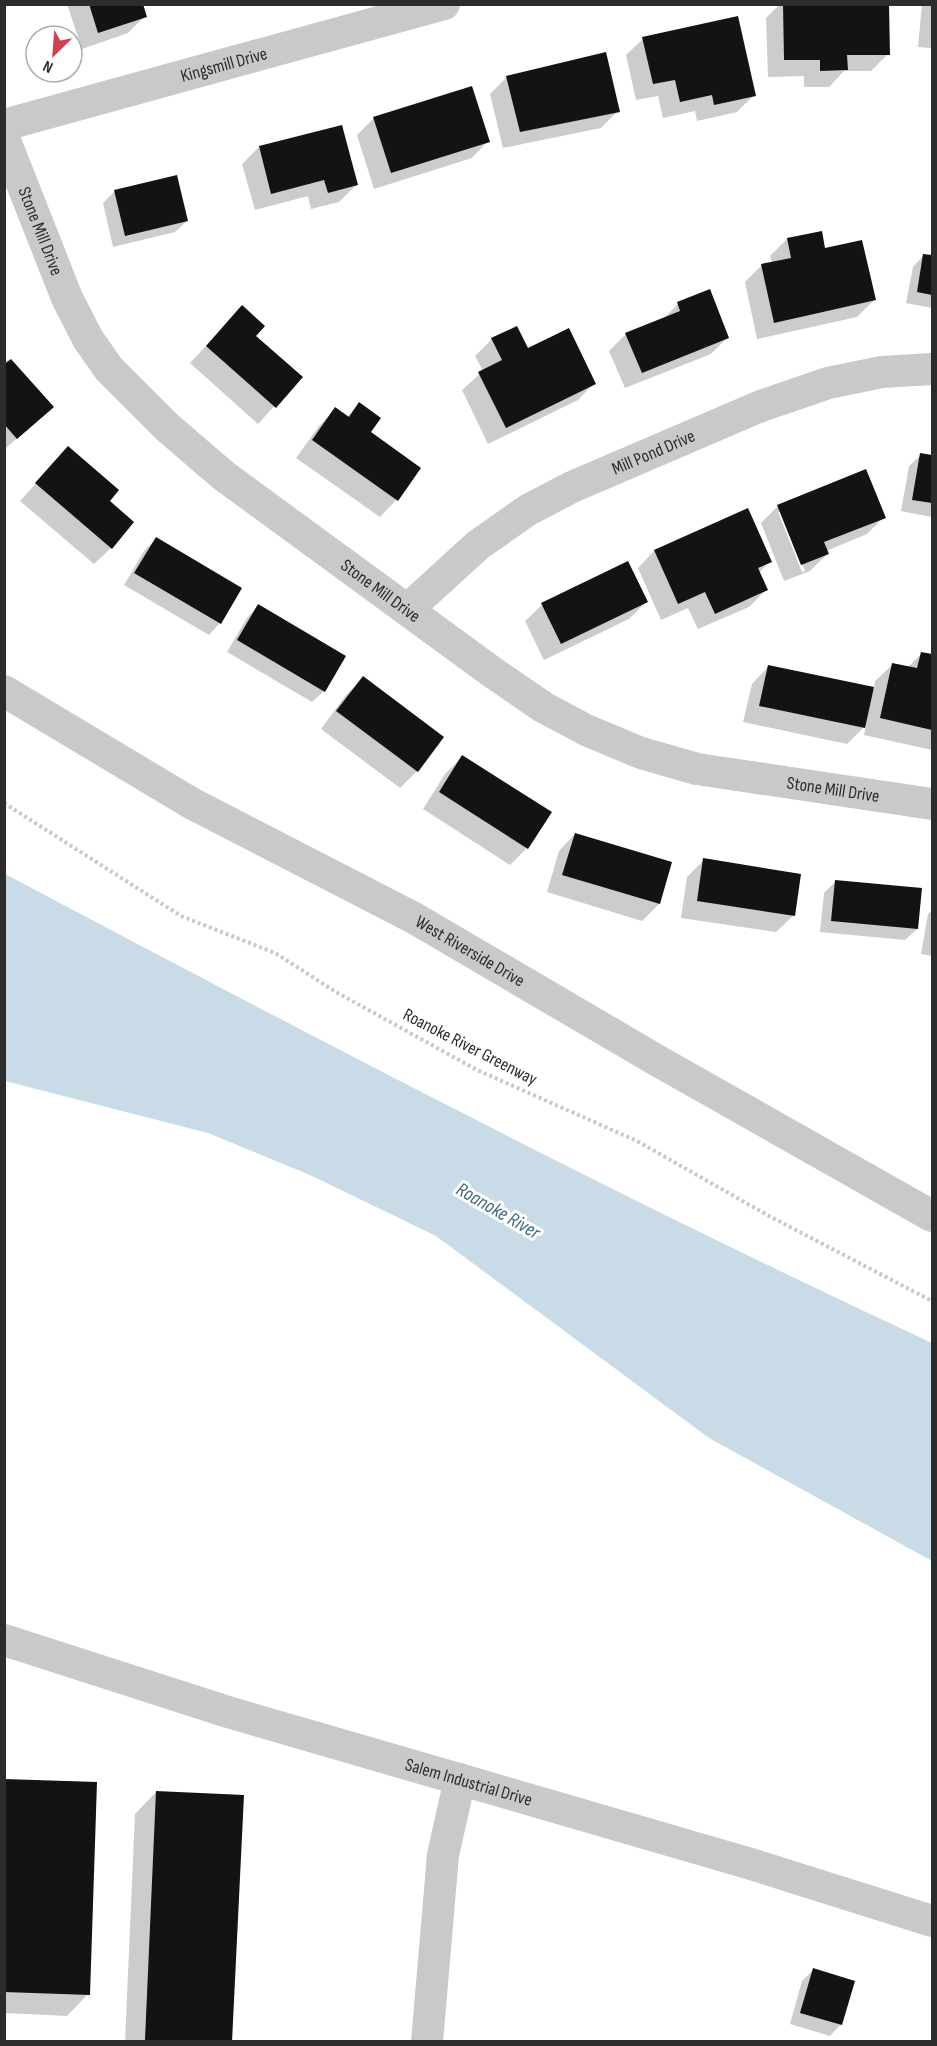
<svg xmlns="http://www.w3.org/2000/svg" width="937" height="2046" font-family="'Sofia Sans Condensed',sans-serif">
  <rect width="100%" height="100%" fill="#fff"/>
  <!-- water -->
  <path fill="#c9dbe7" d="M 5,874 C 311,1036 618,1197 932,1343 L 932,1561 L 709,1438 L 436,1236 L 310,1175 L 208,1133 L 5,1081 Z"/>
  <!-- shadow -->
  <g fill="#0003" fill-rule="evenodd">
    <path d="M 67,4 L 141,4 L 145,16 L 128,33 L 82,49 Z"/>
    <path d="M 780,4 L 887,4 L 888,54 L 871,71 L 844,71 L 829,87 L 804,87 L 804,76 L 768,77 L 766,18 Z"/>
    <path d="M 922,4 L 932,4 L 932,48 L 918,47 Z"/>
    <path d="M 643,39 L 754,95 L 737,112 L 697,121 L 695,111 L 663,118 L 658,96 L 636,100 L 626,55 Z"/>
    <path d="M 507,77 L 618,111 L 601,128 L 503,148 L 490,94 Z"/>
    <path d="M 374,118 L 488,141 L 472,158 L 374,189 L 357,135 Z"/>
    <path d="M 259,147 L 356,185 L 339,202 L 311,209 L 308,196 L 255,210 L 242,164 Z"/>
    <path d="M 176,177 L 187,221 L 175,232 L 113,247 L 103,203 L 114,192 Z"/>
    <path d="M 787,239 L 824,250 L 874,300 L 857,317 L 757,339 L 745,282 L 762,265 L 772,263 L 770,256 Z"/>
    <path d="M 924,255 L 932,257 L 932,308 L 906,303 L 913,267 Z"/>
    <path d="M 678,304 L 728,337 L 711,354 L 625,388 L 609,351 L 626,334 L 662,320 Z"/>
    <path d="M 242,307 L 254,336 L 301,377 L 258,424 L 190,363 Z"/>
    <path d="M 492,339 L 527,350 L 594,383 L 578,400 L 488,444 L 462,390 L 483,371 L 475,356 Z"/>
    <path d="M 4,366 L 40,418 L 5,449 L 4,449 Z"/>
    <path d="M 359,404 L 369,433 L 419,468 L 396,500 L 380,517 L 296,458 L 319,426 L 336,409 L 347,417 Z"/>
    <path d="M 68,448 L 107,501 L 111,548 L 94,564 L 20,501 Z"/>
    <path d="M 921,455 L 932,457 L 932,517 L 901,511 L 909,466 Z"/>
    <path d="M 778,506 L 884,517 L 867,534 L 826,551 L 827,554 L 810,571 L 784,581 L 761,523 ZM 778,512 L 781,512 L 805,571 L 802,572 Z"/>
    <path d="M 156,539 L 220,623 L 209,635 L 124,585 L 144,551 Z"/>
    <path d="M 654,551 L 770,561 L 759,573 L 766,590 L 749,607 L 698,629 L 688,608 L 661,620 L 638,568 Z"/>
    <path d="M 627,563 L 646,602 L 629,619 L 544,660 L 525,621 L 542,605 Z"/>
    <path d="M 258,606 L 324,691 L 312,702 L 227,652 L 247,618 Z"/>
    <path d="M 921,654 L 932,656 L 932,750 L 864,735 L 866,725 L 847,744 L 743,722 L 752,684 L 768,667 L 874,689 L 875,681 L 892,665 L 907,668 Z"/>
    <path d="M 363,678 L 442,737 L 417,771 L 400,788 L 321,729 L 346,695 Z"/>
    <path d="M 462,757 L 527,848 L 510,865 L 423,809 L 445,774 Z"/>
    <path d="M 575,834 L 671,863 L 659,904 L 642,921 L 547,892 L 559,851 Z"/>
    <path d="M 704,860 L 793,916 L 776,932 L 681,918 L 687,877 Z"/>
    <path d="M 835,882 L 917,929 L 905,940 L 820,932 L 824,893 Z"/>
    <path d="M 932,910 L 932,956 L 921,954 L 928,914 Z"/>
    <path d="M 4,1780 L 88,1994 L 67,2016 L 4,2013 Z"/>
    <path d="M 156,1792 L 231,2042 L 125,2042 L 135,1814 Z"/>
    <path d="M 813,1970 L 841,2024 L 830,2036 L 790,2024 L 802,1981 Z"/>
  </g>
  <!-- building -->
  <g fill="#131313">
    <path d="M 89,4 L 143,4 L 147,17 L 98,33 Z"/>
    <path d="M 783,4 L 889,4 L 890,55 L 847,55 L 848,70 L 820,71 L 820,60 L 784,60 Z"/>
    <path d="M 738,16 L 756,96 L 714,105 L 712,95 L 680,102 L 675,80 L 653,84 L 642,37 Z"/>
    <path d="M 606,52 L 620,112 L 520,132 L 506,76 Z"/>
    <path d="M 472,86 L 490,142 L 391,173 L 373,117 Z"/>
    <path d="M 342,125 L 358,185 L 328,193 L 324,180 L 271,194 L 259,146 Z"/>
    <path d="M 177,175 L 188,221 L 125,236 L 114,190 Z"/>
    <path d="M 822,231 L 825,248 L 862,240 L 876,300 L 774,323 L 761,264 L 791,258 L 787,238 Z"/>
    <path d="M 923,254 L 932,255 L 932,295 L 917,292 Z"/>
    <path d="M 710,289 L 729,338 L 642,373 L 625,333 L 680,311 L 677,302 Z"/>
    <path d="M 242,305 L 265,326 L 256,336 L 303,377 L 276,408 L 206,346 Z"/>
    <path d="M 517,326 L 528,348 L 569,328 L 596,384 L 506,428 L 478,372 L 502,360 L 491,338 Z"/>
    <path d="M 11,359 L 54,407 L 17,439 L 4,424 L 4,364 Z"/>
    <path d="M 359,402 L 381,418 L 371,432 L 421,468 L 398,501 L 312,440 L 335,407 L 349,417 Z"/>
    <path d="M 68,446 L 119,490 L 110,501 L 134,522 L 112,549 L 35,483 Z"/>
    <path d="M 920,453 L 932,455 L 932,503 L 912,500 Z"/>
    <path d="M 866,469 L 886,518 L 824,542 L 829,554 L 801,565 L 777,505 Z"/>
    <path d="M 748,508 L 772,562 L 758,568 L 768,590 L 715,614 L 705,592 L 678,604 L 654,550 Z"/>
    <path d="M 156,537 L 242,588 L 221,624 L 134,573 Z"/>
    <path d="M 628,561 L 648,602 L 561,644 L 541,603 Z"/>
    <path d="M 258,604 L 346,656 L 325,692 L 237,640 Z"/>
    <path d="M 921,652 L 932,654 L 932,730 L 880,718 L 892,663 L 917,668 Z"/>
    <path d="M 768,665 L 874,687 L 865,728 L 759,706 Z"/>
    <path d="M 363,676 L 444,737 L 418,772 L 336,711 Z"/>
    <path d="M 462,755 L 552,812 L 528,849 L 439,792 Z"/>
    <path d="M 575,833 L 672,862 L 660,904 L 562,875 Z"/>
    <path d="M 703,858 L 801,874 L 795,916 L 697,901 Z"/>
    <path d="M 835,880 L 922,888 L 918,929 L 831,921 Z"/>
    <path d="M 4,1779 L 97,1782 L 90,1995 L 4,1992 Z"/>
    <path d="M 156,1791 L 244,1795 L 232,2042 L 145,2040 Z"/>
    <path d="M 813,1968 L 855,1981 L 842,2025 L 800,2013 Z"/>
  </g>
  <g fill="none" stroke-linecap="round" stroke-linejoin="round">
    <!-- path -->
    <path stroke="#c9c9c9" stroke-width="4" stroke-dasharray="3 3" stroke-linecap="butt" d="M 4,803 L 181,916 L 275,953 L 336,992 L 477,1070 L 637,1141 L 769,1216 L 932,1301"/>
    <!-- minor -->
    <g stroke="#c9c9c9" stroke-width="32">
      <path id="s1" d="M 4,125 L 444,4"/>
      <path id="s2" d="M 4,138 L 67,298 L 88,339 L 109,369 L 167,427 L 224,476 L 492,672 L 543,707 L 586,730 L 641,753 L 697,769 L 932,804"/>
      <path id="s3" d="M 408,609 L 478,545 L 528,510 L 572,487 L 761,406 L 828,383 L 882,372 L 932,369"/>
      <path id="s4" d="M 4,691 L 191,803 L 414,918 L 658,1061 L 932,1216"/>
      <path id="s5" d="M 4,1640 L 228,1712 L 751,1864 L 932,1921"/>
      <path d="M 427,2042 L 443,1855 L 460,1779"/>
    </g>
  </g>
  <g text-anchor="middle" dominant-baseline="central" stroke-width="6" stroke-linejoin="round" paint-order="stroke">
    <!-- street labels -->
    <g font-size="18" fill="#2c2c2c" stroke="#fff">
      <text stroke="none"><textPath href="#s1" startOffset="228">Kingsmill Drive</textPath></text>
      <text stroke="none"><textPath href="#s2" startOffset="100">Stone Mill Drive</textPath></text>
      <text stroke="none"><textPath href="#s3" startOffset="294">Mill Pond Drive</textPath></text>
      <text stroke="none"><textPath href="#s2" startOffset="606">Stone Mill Drive</textPath></text>
      <text stroke="none"><textPath href="#s2" startOffset="1110">Stone Mill Drive</textPath></text>
      <text stroke="none"><textPath href="#s4" startOffset="534">West Riverside Drive</textPath></text>
      <text transform="translate(470 1047) rotate(27)">Roanoke River Greenway</text>
      <text stroke="none"><textPath href="#s5" startOffset="486">Salem Industrial Drive</textPath></text>
    </g>
    <!-- water labels -->
    <g font-size="20" font-style="italic" fill="#446c85" stroke="#fff">
      <text transform="translate(498 1211) rotate(30)">Roanoke River</text>
    </g>
  </g>
  <!-- border -->
  <rect width="937" height="2046" fill="none" stroke="#2c2c2c" stroke-width="12"/>
  <!-- north arrow -->
  <g transform="translate(54 54) rotate(205)"><circle r="28" fill="#ffffff" stroke="#ababab" stroke-width="1.5"/>
  <path d="M0-4.5L10 22L0 15L-10 22Z" fill="#d1404b"/>
  <text y="-9" font-size="16" font-weight="bold" text-anchor="middle" fill="#2c2c2c">N</text>
  </g>
</svg>
